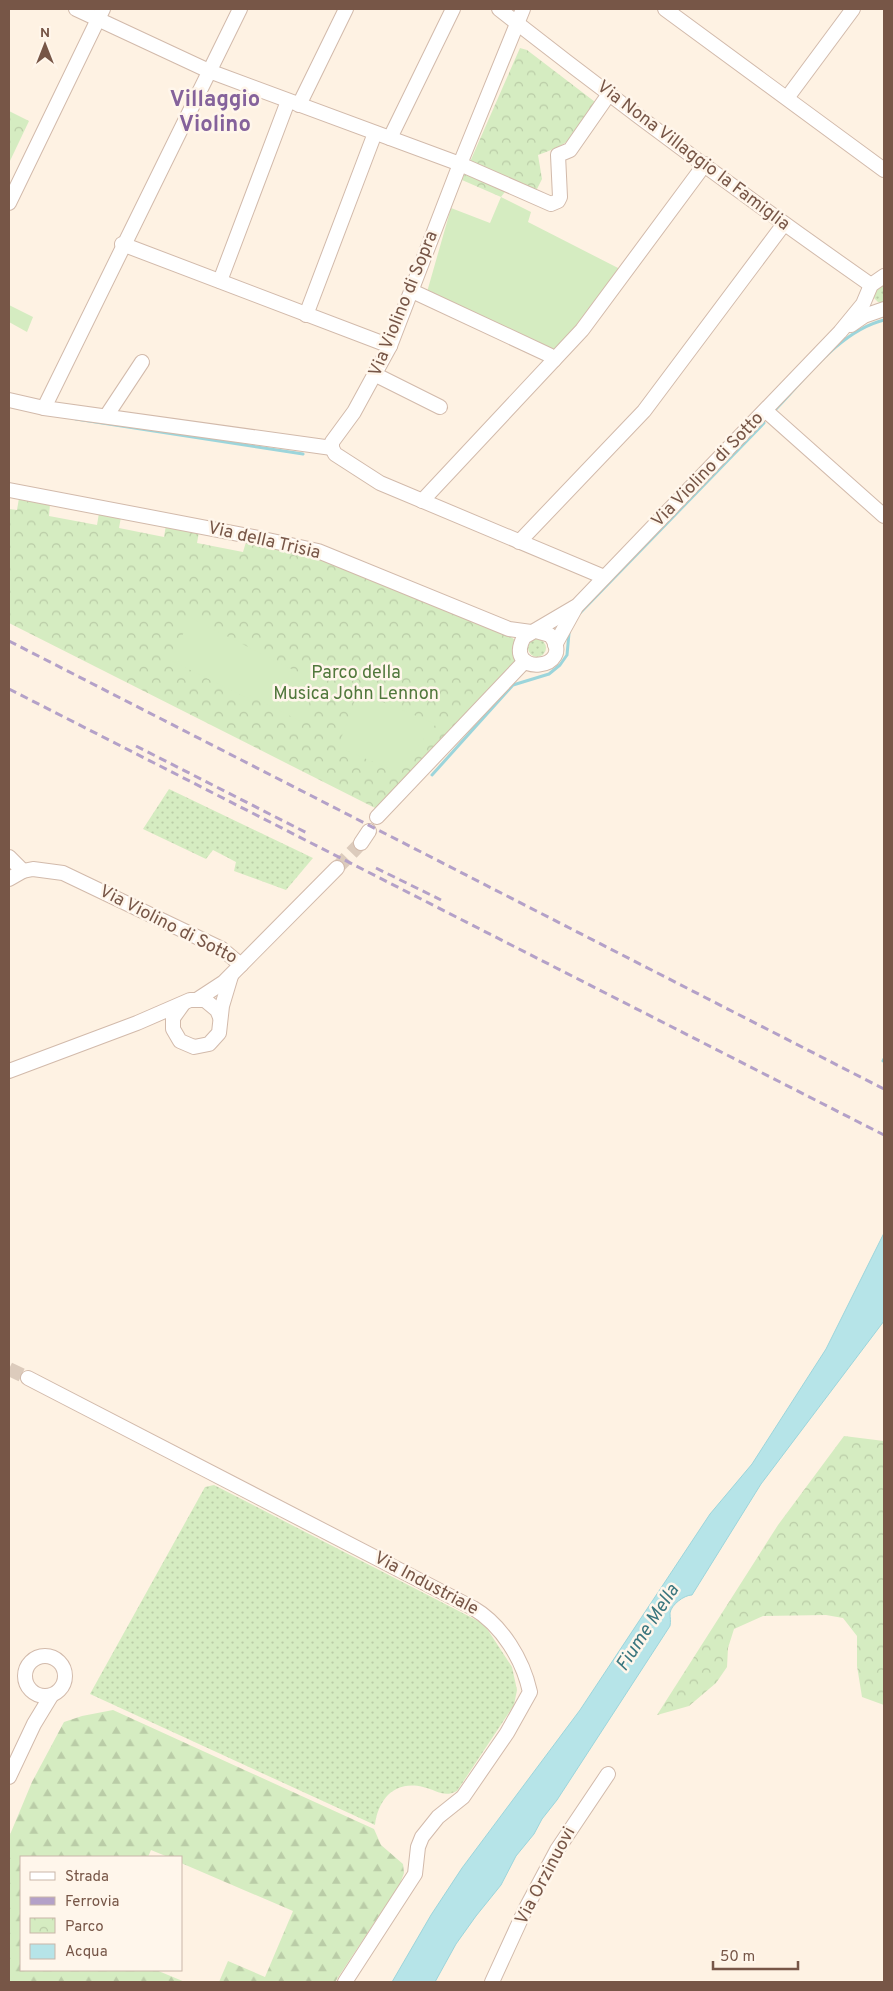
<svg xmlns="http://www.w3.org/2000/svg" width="893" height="1991" font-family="Overpass,sans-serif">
  <defs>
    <pattern id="grass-dots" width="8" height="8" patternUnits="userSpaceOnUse" patternTransform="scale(1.25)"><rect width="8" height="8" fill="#d5ecc1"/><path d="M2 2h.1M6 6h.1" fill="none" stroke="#bacca7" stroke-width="1.8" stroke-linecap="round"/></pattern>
    <pattern id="forest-firs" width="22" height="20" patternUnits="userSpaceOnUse" patternTransform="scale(1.25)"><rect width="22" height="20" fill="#d5ecc1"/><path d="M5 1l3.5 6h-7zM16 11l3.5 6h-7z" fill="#bacca7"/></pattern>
    <pattern id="park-crowns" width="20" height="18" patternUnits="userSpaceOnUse" patternTransform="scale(1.25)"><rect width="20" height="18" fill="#d5ecc1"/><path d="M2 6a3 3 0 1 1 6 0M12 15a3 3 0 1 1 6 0" fill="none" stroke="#bacca7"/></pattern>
  </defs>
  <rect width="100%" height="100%" fill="#fef2e3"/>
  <!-- grass -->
  <g fill="url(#grass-dots)">
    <path d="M 880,286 L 884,286 L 884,303 L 878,302 L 874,298 L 874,292 Z"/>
    <circle cx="537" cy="648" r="9"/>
    <path d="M 169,789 L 313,858 L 286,890 L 234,871 L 236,862 L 213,850 L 206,859 L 143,829 Z"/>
    <path d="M 214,1485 L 484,1624 L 512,1667 L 517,1690 L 514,1705 L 457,1791 C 443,1798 437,1790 423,1787 C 395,1780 378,1799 375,1825 L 90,1694 L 205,1487 Z"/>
  </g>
  <!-- forest -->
  <path fill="url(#forest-firs)" d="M 113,1710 L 374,1829 L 381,1845 L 403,1864 L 404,1873 L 400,1884 L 335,1982 L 219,1982 L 228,1961 L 265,1977 L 293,1911 L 181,1863 L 181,1857 L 168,1857 L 151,1850 L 148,1857 L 21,1857 L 21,1970 L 156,1970 L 185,1982 L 9,1982 L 9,1837 L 32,1782 L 64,1722 L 82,1716 Z"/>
  <!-- park -->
  <g fill="url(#park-crowns)">
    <path d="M 520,48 L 527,50 L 599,105 C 579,133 573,143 538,155 L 542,179 L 537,189 L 531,191 L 510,185 L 501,197 L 462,180 Z"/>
    <path d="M 9,111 L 29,121 L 9,163 Z"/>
    <path d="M 19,498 L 50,504 L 49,516 L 97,525 L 99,513 L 121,517 L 119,528 L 164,537 L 166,525 L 199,532 L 197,543 L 243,552 L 246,542 L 317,556 L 507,634 L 515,640 L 518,658 L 514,666 L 379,810 L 9,623 L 9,509 L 17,510 Z"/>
    <path d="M 844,1436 L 884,1441 L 884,1705 L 862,1697 L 857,1666 L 857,1636 L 843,1618 L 826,1615 L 763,1616 L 734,1629 L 728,1648 L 727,1667 L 716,1683 L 689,1706 L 657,1715 L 778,1525 Z"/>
  </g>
  <!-- garden -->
  <g fill="#d5ecc1">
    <path d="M 501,197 L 531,212 L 528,222 L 620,269 L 554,354 L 427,292 L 451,208 L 490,223 Z"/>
    <path d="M 9,305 L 33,317 L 27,332 L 9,322 Z"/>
    <path d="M 191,618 L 319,683 L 300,721 L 249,695 L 247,698 L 170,660 Z"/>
    <path d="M 358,692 L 436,724 L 397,772 L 338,747 Z"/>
  </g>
  <!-- water -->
  <path fill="#b6e4e8" stroke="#9cd5db" d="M 884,1233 L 884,1321 L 761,1484 L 692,1595 C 684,1595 671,1605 670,1613 C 670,1618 671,1621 670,1626 L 557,1800 L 542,1819 L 534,1834 L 516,1856 L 501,1885 L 476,1916 L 456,1944 L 435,1982 L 392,1982 L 431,1915 L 462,1868 L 580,1710 L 710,1514 L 752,1464 L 826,1349 Z"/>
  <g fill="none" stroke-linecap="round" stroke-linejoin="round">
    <!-- stream -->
    <g stroke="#9cd5db" stroke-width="3">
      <path d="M 776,409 C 807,377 840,331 884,320"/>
      <path d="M 76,419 L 303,454"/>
      <path d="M 580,613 L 764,423"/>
      <path d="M 432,775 L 513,685 L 549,674 L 560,665 L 567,655 L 569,633"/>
      <path d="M 883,1061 L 884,1059"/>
    </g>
    <!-- street-tunnel -->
    <g stroke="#dccbbc" stroke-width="14" stroke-dasharray="14 7" stroke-linecap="butt">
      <path d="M 337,868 L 361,843"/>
      <path d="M 9,1369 L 28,1378"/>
    </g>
    <!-- street casing -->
    <g stroke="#d2baab" stroke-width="16">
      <g id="street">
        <path d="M 76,9 L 209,71 L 460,164 L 551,204 L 558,201 L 560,197 L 558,155 L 570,150 L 609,94"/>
        <path d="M 499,9 C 620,104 744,196 871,285"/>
        <path d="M 665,9 L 884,170"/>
        <path d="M 787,98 L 853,9"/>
        <path d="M 299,105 L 346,9"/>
        <path d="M 390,138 L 453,9"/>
        <path d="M 9,203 L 103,9"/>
        <path d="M 122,244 L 390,346"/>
        <path d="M 220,281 L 288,101"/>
        <path d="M 412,291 L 549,355 L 554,360"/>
        <path d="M 306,315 L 375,133"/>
        <path d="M 851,325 L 864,316 L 884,309"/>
        <path d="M 376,375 L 440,407"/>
        <path d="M 9,400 L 44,408 L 332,448 L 332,442 L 354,412 L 390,346 L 460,164 L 523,9"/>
        <path d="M 44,408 L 240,9"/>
        <path d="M 766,411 L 884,516"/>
        <path d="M 107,415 L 142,362"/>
        <path d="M 332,448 L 335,454 L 380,483 L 604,577"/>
        <path d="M 9,490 L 254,537 L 318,551 L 509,629 L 531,632"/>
        <path d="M 422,501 L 582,330 L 705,164"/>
        <path d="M 519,542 L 644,411 L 784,224"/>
        <path d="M 536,631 L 550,635 C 578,670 502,678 524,637 L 575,607"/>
        <path d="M 555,645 L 576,607 L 840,332 L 863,304 L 871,285 L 884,276"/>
        <path d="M 377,817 L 525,661"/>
        <path d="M 361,843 L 369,831"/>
        <path d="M 9,857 L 23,871"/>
        <path d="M 9,879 L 23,871 L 33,869 L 63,873 L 222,949 L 241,965"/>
        <path d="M 198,999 L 224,982 L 337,868"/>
        <path d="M 183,1004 L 173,1018 L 173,1029 L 180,1041 L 194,1047 L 209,1044 L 219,1033 L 222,1006 L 231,976"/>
        <path d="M 9,1071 L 137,1023 L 190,1000 L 205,1000 L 217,1010 L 220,1017"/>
        <path d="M 28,1378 L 473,1608 C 502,1625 523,1660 530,1692 L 507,1733 L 463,1797 L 438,1817 L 422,1837 L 418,1847 L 415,1874 L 345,1982"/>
        <circle cx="45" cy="1676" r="20"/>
        <path d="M 9,1777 L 34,1724 L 51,1696"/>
        <path d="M 492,1982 L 525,1910 L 557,1850 L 608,1774"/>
      </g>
    </g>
    <!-- street -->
    <use href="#street" stroke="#fff" stroke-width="14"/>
    <!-- rail -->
    <g stroke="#b4a1c8" stroke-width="3" stroke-dasharray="8 5" stroke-linecap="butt">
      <path d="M 9,641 L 884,1089"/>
      <path d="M 9,689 L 884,1135"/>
      <path d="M 136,746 L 307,833"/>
      <path d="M 376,868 L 441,900"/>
    </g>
  </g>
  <g text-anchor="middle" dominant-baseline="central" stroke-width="5" stroke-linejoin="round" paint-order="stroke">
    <!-- street labels -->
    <g font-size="18" fill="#775647" stroke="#fff6eb">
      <text transform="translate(693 156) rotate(37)">Via Nona Villaggio la Famiglia</text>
      <text transform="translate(404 304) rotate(-68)">Via Violino di Sopra</text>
      <text transform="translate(708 470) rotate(-46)">Via Violino di Sotto</text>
      <text transform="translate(264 541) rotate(13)">Via della Trisia</text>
      <text transform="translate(168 925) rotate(27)">Via Violino di Sotto</text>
      <text transform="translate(426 1584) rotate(28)">Via Industriale</text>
      <text transform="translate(546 1876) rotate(-62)">Via Orzinuovi</text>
    </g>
    <!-- park labels -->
    <g font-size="18" fill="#51783c" stroke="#fff6eb">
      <text x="356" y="673">Parco della<tspan x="356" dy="21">Musica John Lennon</tspan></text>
    </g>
    <!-- water labels -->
    <g font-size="19" font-style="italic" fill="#3a767e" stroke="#fff6eb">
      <text transform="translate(648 1628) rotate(-57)">Fiume Mella</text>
    </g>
    <!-- district labels -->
    <g font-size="22" font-weight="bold" fill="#85629b" stroke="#fff6eb">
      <text x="215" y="100">Villaggio<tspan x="215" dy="25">Violino</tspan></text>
    </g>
  </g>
  <!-- border -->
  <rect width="893" height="1991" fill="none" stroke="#775647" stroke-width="20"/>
  <!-- legend -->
  <rect x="20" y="1856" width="162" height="115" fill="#fff6eb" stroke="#c9b6a9"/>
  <rect x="30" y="1872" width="25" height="8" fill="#ffffff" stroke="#c9b6a9"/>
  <text x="65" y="1881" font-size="15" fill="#775647">Strada</text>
  <rect x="30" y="1897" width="25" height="8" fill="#b4a1c8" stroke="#c9b6a9"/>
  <text x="65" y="1906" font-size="15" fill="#775647">Ferrovia</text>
  <rect x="30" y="1918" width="25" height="15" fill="url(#park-crowns)" stroke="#c9b6a9"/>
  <text x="65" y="1931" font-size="15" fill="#775647">Parco</text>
  <rect x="30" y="1944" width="25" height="15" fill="#b6e4e8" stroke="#c9b6a9"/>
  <text x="65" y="1956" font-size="15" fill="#775647">Acqua</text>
  <!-- north arrow -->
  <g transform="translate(45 45)" stroke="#fff6eb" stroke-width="4" paint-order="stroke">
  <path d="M0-4L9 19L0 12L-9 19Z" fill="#775647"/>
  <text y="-8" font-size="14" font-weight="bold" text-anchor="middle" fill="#775647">N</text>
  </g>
  <!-- scale -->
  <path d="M713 1961v8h85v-8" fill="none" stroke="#775647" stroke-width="2.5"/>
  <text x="720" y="1961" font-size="15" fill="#775647" stroke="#fff6eb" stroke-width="4" paint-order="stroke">50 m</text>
</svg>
